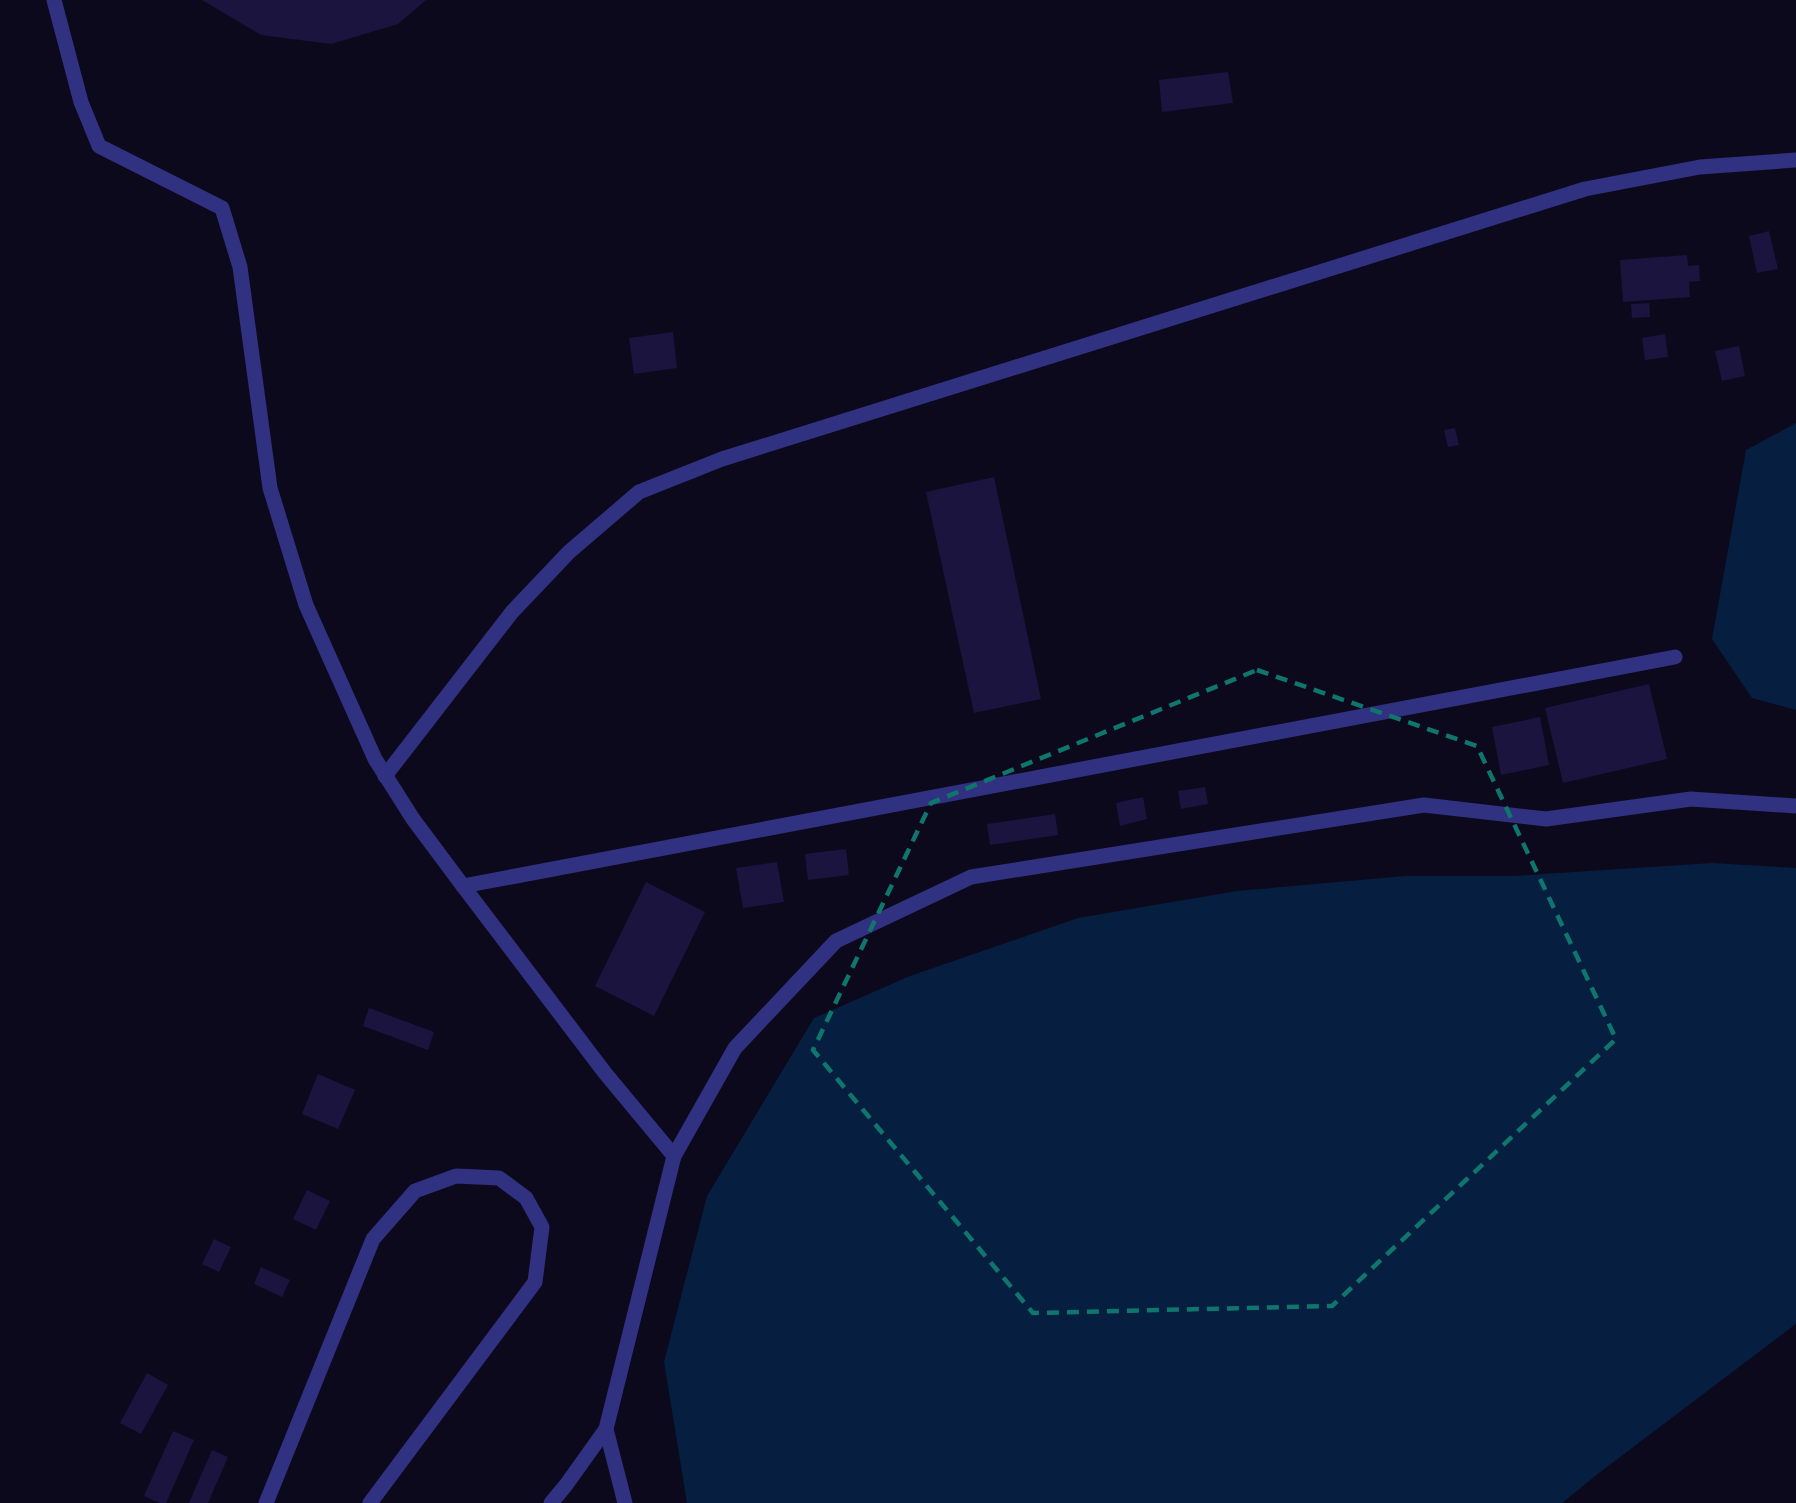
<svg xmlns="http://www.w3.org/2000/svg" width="1796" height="1503" font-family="Signika,sans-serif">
  <rect width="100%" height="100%" fill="#0c091d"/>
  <!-- water -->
  <g fill="#061e3f">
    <path d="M 1796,423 L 1796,710 L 1752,698 L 1712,639 L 1746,450 Z"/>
    <path d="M 1712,863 L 1796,868 L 1796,1324 L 1599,1473 L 1562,1503 L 687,1503 L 664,1362 L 707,1196 L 814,1018 L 910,976 L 1078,918 L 1237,891 L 1405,876 L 1514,876 Z"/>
  </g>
  <!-- building -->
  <g fill="#1a143f">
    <path d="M 202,0 L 426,0 L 398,24 L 331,44 L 261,35 Z"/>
    <path d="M 1228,72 L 1233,103 L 1162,112 L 1159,80 Z"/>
    <path d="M 1769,231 L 1778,269 L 1757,273 L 1749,236 Z"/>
    <path d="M 1687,255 L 1688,266 L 1699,265 L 1700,281 L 1689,282 L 1690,297 L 1623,302 L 1620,260 Z"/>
    <path d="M 1649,303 L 1650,317 L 1632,318 L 1631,304 Z"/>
    <path d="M 673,332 L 677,368 L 634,374 L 629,338 Z"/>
    <path d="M 1665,334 L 1668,357 L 1645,360 L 1642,338 Z"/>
    <path d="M 1739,346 L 1745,376 L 1722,381 L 1715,351 Z"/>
    <path d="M 1455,428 L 1459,445 L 1448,447 L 1444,430 Z"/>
    <path d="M 994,477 L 1041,699 L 974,713 L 926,492 Z"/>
    <path d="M 1649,684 L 1667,759 L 1563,783 L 1545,708 Z"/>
    <path d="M 1540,717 L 1549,765 L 1501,775 L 1492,727 Z"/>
    <path d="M 1205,787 L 1208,804 L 1181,809 L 1178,791 Z"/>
    <path d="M 1143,797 L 1147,819 L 1120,826 L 1116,803 Z"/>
    <path d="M 1055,814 L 1058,835 L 990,845 L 987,824 Z"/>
    <path d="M 846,849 L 849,875 L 808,880 L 805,854 Z"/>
    <path d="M 777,862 L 784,902 L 743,908 L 736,868 Z"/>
    <path d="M 646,882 L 705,912 L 654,1016 L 595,986 Z"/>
    <path d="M 369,1008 L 434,1032 L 428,1050 L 363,1026 Z"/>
    <path d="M 318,1074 L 355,1090 L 338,1129 L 302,1114 Z"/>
    <path d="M 307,1190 L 330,1201 L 316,1230 L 293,1219 Z"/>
    <path d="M 214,1239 L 231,1247 L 219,1272 L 202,1264 Z"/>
    <path d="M 261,1267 L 290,1280 L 282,1297 L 254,1284 Z"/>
    <path d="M 147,1373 L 168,1385 L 141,1434 L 120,1423 Z"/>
    <path d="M 173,1431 L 194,1440 L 166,1503 L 160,1503 L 144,1496 Z"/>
    <path d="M 212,1450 L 228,1457 L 208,1503 L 189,1503 Z"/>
  </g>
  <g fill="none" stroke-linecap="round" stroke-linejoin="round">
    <!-- lane -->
    <g stroke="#303180" stroke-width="15">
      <path d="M 54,0 L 81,102 L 99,146 L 222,208 L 240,267 L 270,488 L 306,605 L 375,759 L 413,819 L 463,886 L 605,1073 L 674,1156"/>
      <path d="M 385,776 L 512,612 L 569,552 L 639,492 L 722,459 L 1585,189 L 1700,167 L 1796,160"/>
      <path d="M 463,886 L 1675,657"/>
      <path d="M 606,1429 L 625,1503"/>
      <path d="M 551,1503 L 566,1485 L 606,1429 L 674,1156 L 735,1048 L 836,941 L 971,877 L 1424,805 L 1546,819 L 1691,799 L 1796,806"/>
    </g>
    <!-- street -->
    <path stroke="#303180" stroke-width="15" d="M 266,1503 L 373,1239 L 415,1191 L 456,1176 L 499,1178 L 526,1198 L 542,1227 L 535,1282 L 370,1503"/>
  </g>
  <!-- marked area -->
  <path fill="none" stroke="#0f766e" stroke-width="4.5" stroke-dasharray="12 8" stroke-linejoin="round" d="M 1257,670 L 1477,746 L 1616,1039 L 1332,1306 L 1033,1313 L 813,1050 L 931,803 Z"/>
</svg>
